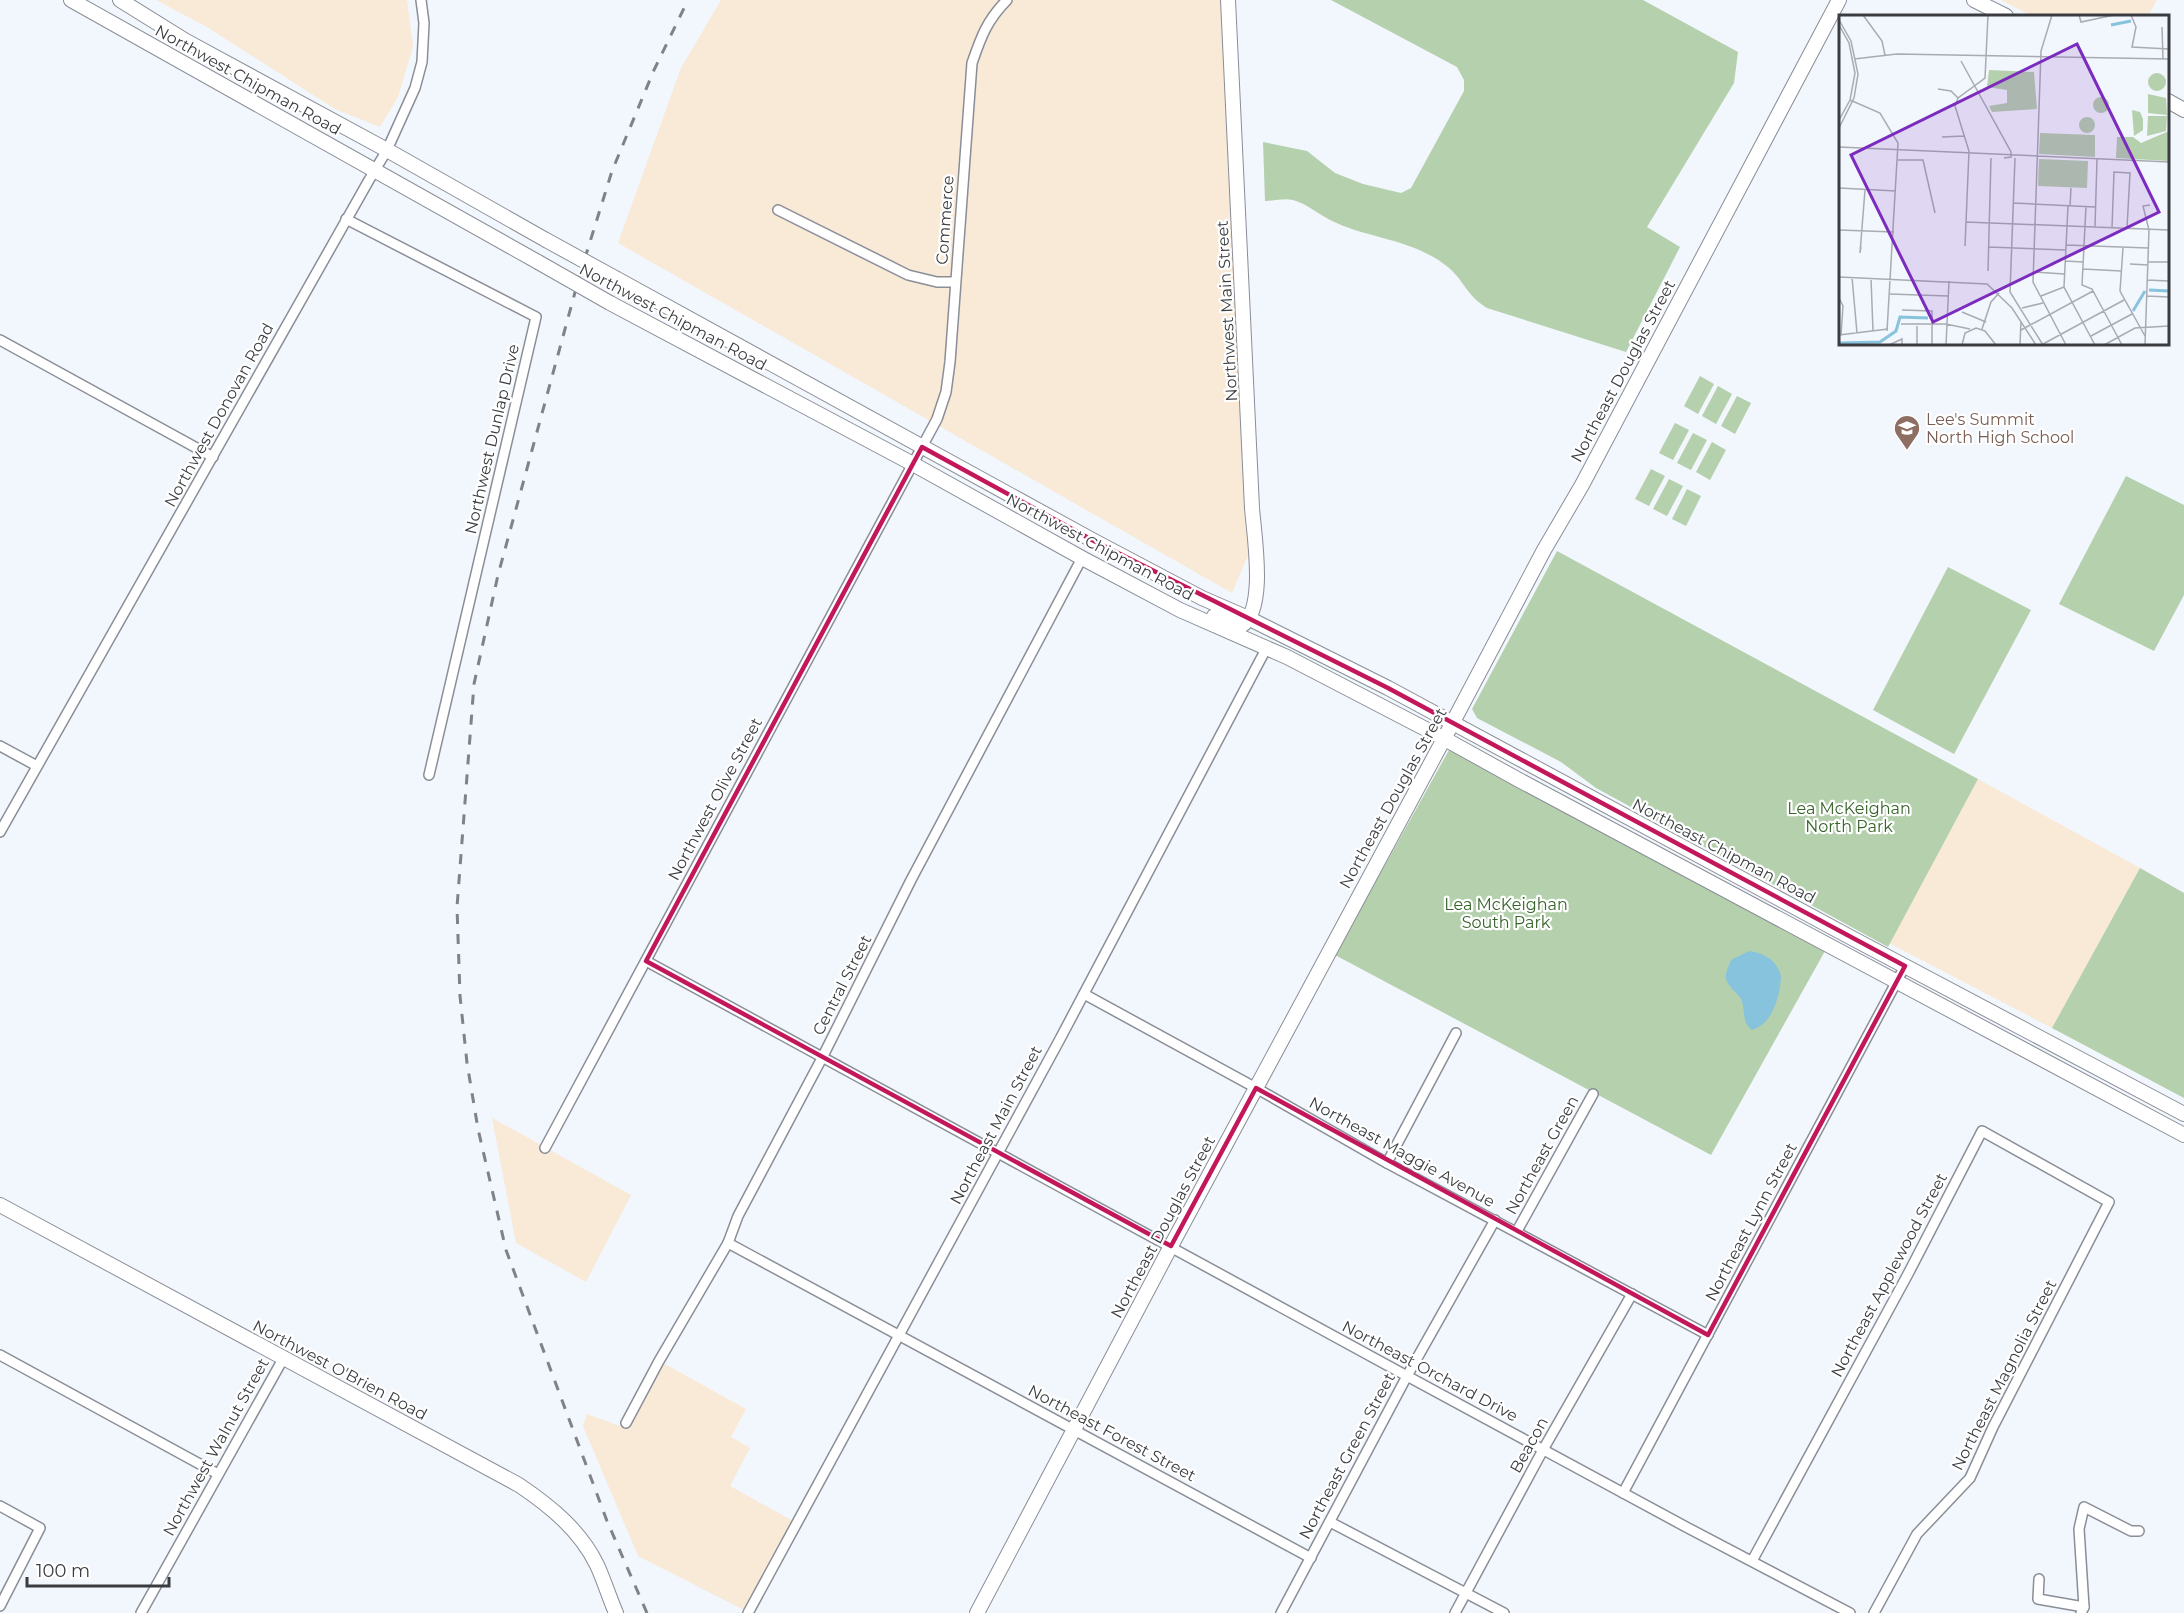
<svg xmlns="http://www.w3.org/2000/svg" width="2184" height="1613" font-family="Montserrat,sans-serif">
  <rect width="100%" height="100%" fill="#f2f6fd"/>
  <!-- commercial -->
  <g fill="#f9e9d7">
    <path d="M 156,0 L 407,0 L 413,47 L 398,97 L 380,127 L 335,109 L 207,27 Z"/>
    <path d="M 721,0 L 1228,0 L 1255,539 L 1232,593 L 618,243 L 681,68 Z"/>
    <path d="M 2001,0 L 2157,0 L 2148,16 L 2032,16 Z"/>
    <path d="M 1978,779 L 2140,868 L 2052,1028 L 1889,943 Z"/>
    <path d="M 492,1118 L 631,1195 L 586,1282 L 516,1243 Z"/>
    <path d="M 663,1363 L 746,1409 L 731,1437 L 750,1448 L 730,1486 L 793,1521 L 744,1610 L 638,1556 L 583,1426 L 587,1414 L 628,1429 Z"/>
  </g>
  <!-- green -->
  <g fill="#b5d0ad">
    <path d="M 1331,0 L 1643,0 L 1738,52 L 1734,83 L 1647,227 L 1680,247 L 1626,352 L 1487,308 C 1466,295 1465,282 1449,268 C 1415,239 1368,239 1330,220 C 1317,213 1307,204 1293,200 C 1284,198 1274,201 1265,201 L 1263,142 L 1307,151 L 1335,173 L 1363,184 L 1401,193 L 1411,188 L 1464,91 L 1464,80 L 1457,67 Z"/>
    <path d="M 1700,376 L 1714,384 L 1698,414 L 1684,406 Z"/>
    <path d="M 1718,386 L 1732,394 L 1716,424 L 1702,416 Z"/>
    <path d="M 1737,396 L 1751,403 L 1735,434 L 1721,426 Z"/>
    <path d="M 1675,423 L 1689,430 L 1673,460 L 1659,453 Z"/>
    <path d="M 1693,433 L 1707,440 L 1691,470 L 1677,463 Z"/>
    <path d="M 1712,442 L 1726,450 L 1710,480 L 1696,472 Z"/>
    <path d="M 1651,469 L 1665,476 L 1649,506 L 1635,499 Z"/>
    <path d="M 2126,476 L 2184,505 L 2184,595 L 2154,651 L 2059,604 Z"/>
    <path d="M 1669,479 L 1683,486 L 1667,516 L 1653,509 Z"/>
    <path d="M 1687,489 L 1701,496 L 1686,526 L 1672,519 Z"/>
    <path d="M 1557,551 L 1978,779 L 1888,947 L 1596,788 L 1561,762 L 1477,718 L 1472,709 Z"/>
    <path d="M 1948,567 L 2031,610 L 1954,754 L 1873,710 Z"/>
    <path d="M 1449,750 L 1825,951 L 1711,1155 L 1335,955 Z"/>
    <path d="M 2140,868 L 2184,893 L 2184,1098 L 2052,1028 Z"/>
  </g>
  <!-- water -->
  <path fill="#87c3dd" d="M 1749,951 C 1764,953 1777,960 1781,976 C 1780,995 1773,1024 1752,1030 C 1741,1022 1746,1011 1741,999 C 1737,992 1728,987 1726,979 C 1725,972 1729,966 1731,960 Z"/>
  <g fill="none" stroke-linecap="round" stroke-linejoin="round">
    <!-- street casing -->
    <g stroke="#8a8e97" stroke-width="12">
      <g id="street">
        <path d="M 778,210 L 908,275 L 937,282 L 955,282"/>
        <path d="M 346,219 L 536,317 L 429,775"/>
        <path d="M 0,340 L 213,457"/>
        <path d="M 0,746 L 37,766"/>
        <path d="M 0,832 L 369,180 L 387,150 L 415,88 L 422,62 L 424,23 L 421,0"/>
        <path d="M 646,961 L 1407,1376 L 1688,1528 L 1850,1613"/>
        <path d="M 1084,994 L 1256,1088 L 1387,1163 L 1708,1335"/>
        <path d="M 545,1148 L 937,419 L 946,392 L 950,362 L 972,63 C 981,37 987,20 1007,0"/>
        <path d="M 1387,1163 L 1456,1033"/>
        <path d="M 1517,1231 L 1593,1094"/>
        <path d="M 728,1243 L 1311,1558"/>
        <path d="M 0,1355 L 218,1474"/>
        <path d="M 626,1423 L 659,1361 L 728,1243 L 738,1216 L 822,1058 L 911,880 L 1082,558"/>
        <path d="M 1623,1493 L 1905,966"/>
        <path d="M 0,1506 L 40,1528 L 0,1606"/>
        <path d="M 1330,1522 L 1504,1613"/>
        <path d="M 1752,1561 L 1908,1274 L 1982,1131 L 2109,1202 L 1993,1427 L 1970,1478 L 1917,1534 L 1874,1613"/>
        <path d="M 2039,1579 L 2038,1599 L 2084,1607"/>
        <path d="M 141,1613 L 283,1359"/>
        <path d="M 748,1613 L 1060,1039 L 1266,649"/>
        <path d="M 1281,1613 L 1407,1376 L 1495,1220"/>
        <path d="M 1455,1613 L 1544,1448 L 1632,1294"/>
        <path d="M 2081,1613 L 2084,1607 L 2079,1529 L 2084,1507 L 2131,1531 L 2139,1531"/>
      </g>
    </g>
    <!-- secondary casing -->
    <g stroke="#8a8e97" stroke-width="16">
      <g id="secondary">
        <path d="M 71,0 L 538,262"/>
        <path d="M 120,0 L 186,41 L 387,150 L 546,240"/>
        <path d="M 1974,0 L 2006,16"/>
        <path d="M 2168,101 L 2184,110"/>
        <path d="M 617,279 L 1094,541 L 1202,598 L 1248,618 L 1388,688 L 1850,937 L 2184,1114"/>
        <path d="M 610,303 L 913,464 L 1082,558 L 1180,610 L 1287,657 L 1443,738 L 1519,780 L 2184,1135"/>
        <path d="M 1214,616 L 1241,626 C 1267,611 1254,535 1252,508 L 1228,0"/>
        <path d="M 0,1205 L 519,1485 C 550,1506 580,1530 597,1565 C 604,1580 609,1597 616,1613"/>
        <path d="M 977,1613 L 1171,1246 L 1453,722 L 1544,550 L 1582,485 L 1839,0"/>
      </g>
    </g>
    <!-- street -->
    <use href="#street" stroke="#fff" stroke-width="9"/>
    <!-- secondary -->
    <use href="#secondary" stroke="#fff" stroke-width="14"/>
    <!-- rail -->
    <path stroke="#7f8287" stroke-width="3" stroke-dasharray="10 10" stroke-linecap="butt" d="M 647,1613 L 607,1521 L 506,1250 L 478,1129 L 467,1063 L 460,996 L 457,907 L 474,684 L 498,575 L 580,274 L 612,171 L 654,70 L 688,0"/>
    <!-- secondary-bridge casing -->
    <g stroke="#8a8e97" stroke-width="16" stroke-linecap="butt">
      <g id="secondary-bridge">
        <path d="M 546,240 L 617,279"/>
        <path d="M 538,262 L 610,303"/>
      </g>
    </g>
    <!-- secondary-bridge -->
    <use href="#secondary-bridge" stroke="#fff" stroke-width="14"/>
  </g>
  <!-- marked area -->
  <path fill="none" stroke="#c2185b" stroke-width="4.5" stroke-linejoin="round" d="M 922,447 L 1094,541 L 1388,688 L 1905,966 L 1708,1335 L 1256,1088 L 1171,1246 L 646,961 Z"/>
  <!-- icons -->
  <defs>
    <g id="school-pin" transform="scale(1.35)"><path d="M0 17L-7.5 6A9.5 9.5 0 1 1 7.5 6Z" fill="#8d6e63" stroke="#fff"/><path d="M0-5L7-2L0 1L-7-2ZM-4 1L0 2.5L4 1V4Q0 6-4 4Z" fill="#fff"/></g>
  </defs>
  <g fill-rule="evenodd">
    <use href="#school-pin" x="1907" y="428"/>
  </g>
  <g text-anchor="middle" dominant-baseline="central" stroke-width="4.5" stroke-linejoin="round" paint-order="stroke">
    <!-- street labels -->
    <g font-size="16" fill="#3a3c40" stroke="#fff">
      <text transform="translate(248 80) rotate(29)">Northwest Chipman Road</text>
      <text transform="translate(945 220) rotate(-86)">Commerce</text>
      <text transform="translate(1227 311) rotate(-93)">Northwest Main Street</text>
      <text transform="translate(673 317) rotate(28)">Northwest Chipman Road</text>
      <text transform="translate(1623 371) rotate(-62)">Northeast Douglas Street</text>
      <text transform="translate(219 415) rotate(-61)">Northwest Donovan Road</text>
      <text transform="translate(492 439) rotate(-77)">Northwest Dunlap Drive</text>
      <text transform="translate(1100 547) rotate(28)">Northwest Chipman Road</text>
      <text transform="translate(1393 798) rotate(-61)">Northeast Douglas Street</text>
      <text transform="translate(715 799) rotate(-62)">Northwest Olive Street</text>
      <text transform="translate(1724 851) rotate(28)">Northeast Chipman Road</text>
      <text transform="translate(842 985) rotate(-63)">Central Street</text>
      <text transform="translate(996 1125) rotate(-62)">Northeast Main Street</text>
      <text transform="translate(1402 1152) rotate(29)">Northeast Maggie Avenue</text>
      <text transform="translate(1542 1155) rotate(-61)">Northeast Green</text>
      <text transform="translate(1751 1222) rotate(-62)">Northeast Lynn Street</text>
      <text transform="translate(1163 1227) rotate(-62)">Northeast Douglas Street</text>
      <text transform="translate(1889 1275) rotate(-62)">Northeast Applewood Street</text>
      <text transform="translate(340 1370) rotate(28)">Northwest O'Brien Road</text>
      <text transform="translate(1430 1371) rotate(28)">Northeast Orchard Drive</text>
      <text transform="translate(2004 1375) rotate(-63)">Northeast Magnolia Street</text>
      <text transform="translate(1112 1433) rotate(28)">Northeast Forest Street</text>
      <text transform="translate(1529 1445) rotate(-61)">Beacon</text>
      <text transform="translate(216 1447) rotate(-61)">Northwest Walnut Street</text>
      <text transform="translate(1347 1456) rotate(-62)">Northeast Green Street</text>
    </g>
    <!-- education labels -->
    <g font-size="16" fill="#785e54" stroke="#fff" text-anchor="start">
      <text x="1926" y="419">Lee's Summit<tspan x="1926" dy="18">North High School</tspan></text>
    </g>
    <!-- park labels -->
    <g font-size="16" fill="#366429" stroke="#fff">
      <text x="1849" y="808">Lea McKeighan<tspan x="1849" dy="18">North Park</tspan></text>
      <text x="1506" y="904">Lea McKeighan<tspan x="1506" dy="18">South Park</tspan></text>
    </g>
  </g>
  <!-- overview -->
  <g transform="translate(1839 15)">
    <rect width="330" height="330" fill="#f2f6fd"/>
    <path d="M 150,55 L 195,57 L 198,94 L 153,97 L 150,91 L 168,88 L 168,75 L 148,72 ZM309 67a9 9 0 1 1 18 0a9 9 0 1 1-18 0ZM 309,79 L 327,83 L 328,100 L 309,98 ZM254 90a8 8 0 1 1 16 0a8 8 0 1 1-16 0ZM 293,95 L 301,97 L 304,104 L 304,115 L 295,121 ZM 309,101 L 328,101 L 327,116 L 308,121 ZM240 110a8 8 0 1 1 16 0a8 8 0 1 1-16 0ZM 330,116 L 330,146 L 277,143 L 278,122 L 294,122 L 302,128 ZM 201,118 L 256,120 L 256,142 L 200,139 ZM 200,144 L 249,146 L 248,173 L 199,171 Z" fill="#b5d0ad"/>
    <path fill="none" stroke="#87c3dd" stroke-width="3" d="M 272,10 L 292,6M 310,275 L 330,276M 294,296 L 306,276M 0,328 L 41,327 L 57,316 L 61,302 L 89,303"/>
    <path fill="none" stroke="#a8acb1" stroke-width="1.5" d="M 24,0 L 43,26 L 46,40M 213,0 L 202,36 L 194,267 L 227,330M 240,0 L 242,7 L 275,0M 292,0 L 297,12 L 293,32 L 330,34M 0,5 L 12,26 L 19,59 L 15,83 L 0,113M 0,10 L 10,28 L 16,58 L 11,85 L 0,105M 323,12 L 324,44M 15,44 L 58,39 L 330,44M 122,46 L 172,137 L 172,142 L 165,143M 99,74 L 112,76 L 119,83M 11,85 L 41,98 L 59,128 L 48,316M 103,122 L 125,121M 0,132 L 330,147M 176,143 L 171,277 L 204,330M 59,145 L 84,145 L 96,198M 0,173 L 57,176M 175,188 L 256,192M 229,191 L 225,272 L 256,330M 231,191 L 232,173M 247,191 L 243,270 L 253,274 L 283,330M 127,207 L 330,215M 256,212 L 258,144M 273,213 L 275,157 L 291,158 L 288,213M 0,215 L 55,217M 227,230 L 309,233M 126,231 L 130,136 L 116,91 L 119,83 L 146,63 L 149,0M 22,232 L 21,238 L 26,175M 150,232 L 227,235M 284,233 L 281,276 L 306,321M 226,246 L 244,247M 309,247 L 330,247M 291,249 L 309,250M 244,254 L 282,256M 149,256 L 152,143M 195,257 L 225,259M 0,262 L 148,269 L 173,293 L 197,330M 13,262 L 18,318M 32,263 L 34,316M 308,265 L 330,266M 51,279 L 109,281M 202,281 L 225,272M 307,281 L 330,282M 0,283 L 4,291 L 2,320M 183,293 L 204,288M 63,295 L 93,296 L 93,330M 123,297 L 147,307M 62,309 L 107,309 L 131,314M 143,314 L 152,287 L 160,278M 182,315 L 254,276M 0,320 L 49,314M 252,321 L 293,299M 204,329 L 285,285M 50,330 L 63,324 L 63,330M 78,330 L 78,311M 107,330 L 110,266M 123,330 L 126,318 L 137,313 L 146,316 L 157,330M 181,330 L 182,306M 265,330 L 296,313 L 330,311M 306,330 L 310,215 L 304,191 L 311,190"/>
    <path fill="#7b2cbf" fill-opacity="0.15" stroke="#7b2cbf" stroke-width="3" d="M 238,29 L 320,197 L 94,307 L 12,140 Z"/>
    <rect width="330" height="330" fill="none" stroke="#3a3c40" stroke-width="3"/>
  </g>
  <!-- scale -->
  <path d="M27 1577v9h142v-9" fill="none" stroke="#3a3c40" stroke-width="3"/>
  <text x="36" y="1577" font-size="18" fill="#3a3c40" stroke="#ffffff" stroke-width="4.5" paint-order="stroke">100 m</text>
</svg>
